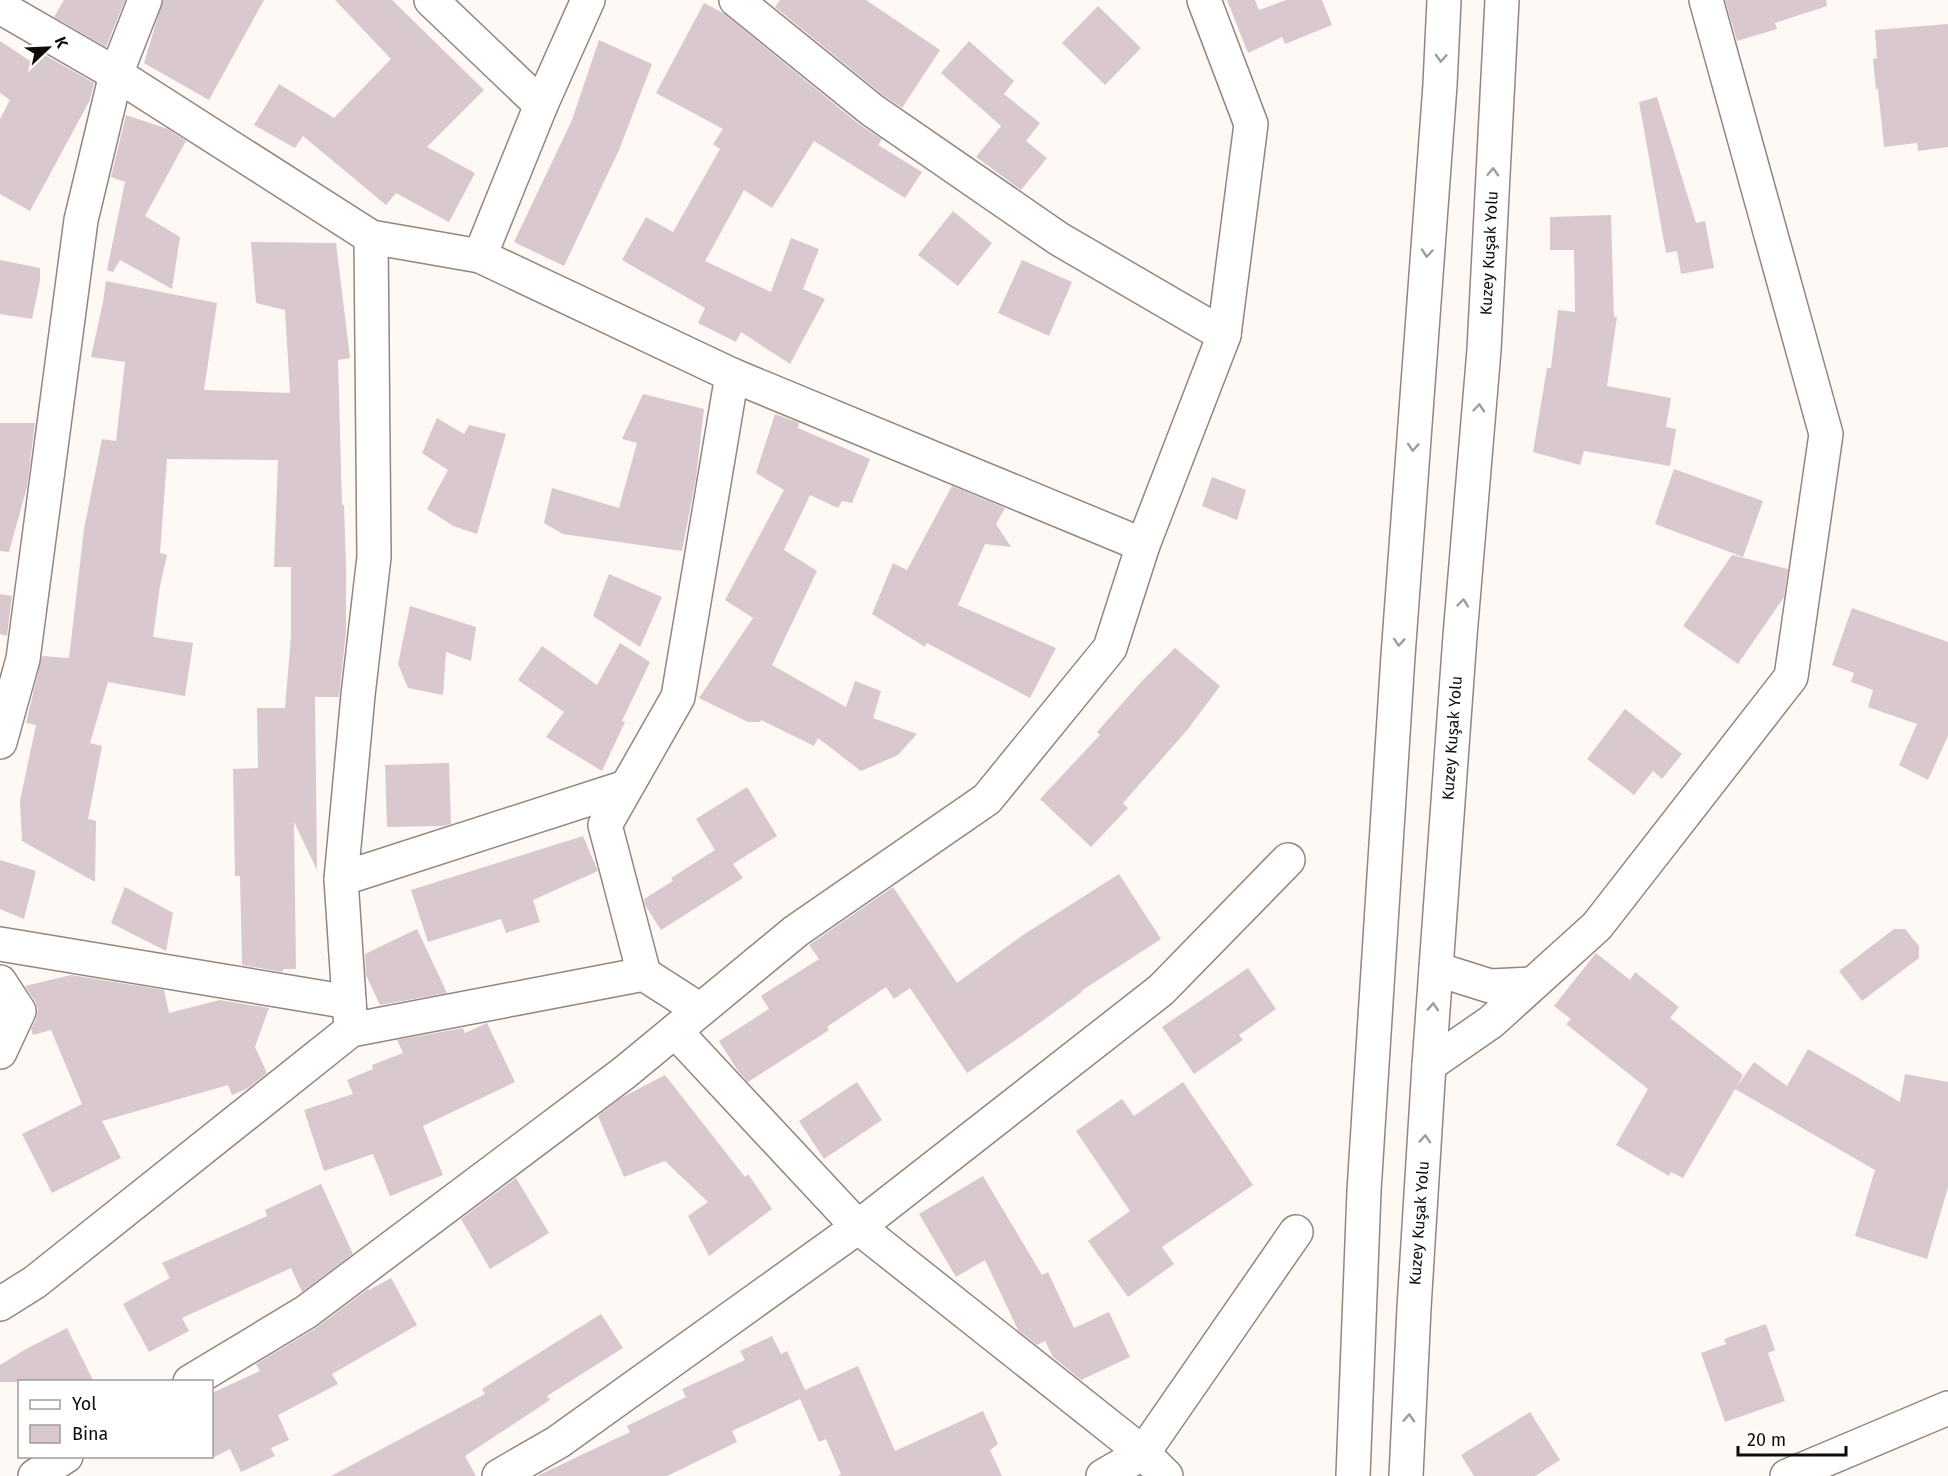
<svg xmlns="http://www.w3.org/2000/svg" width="1948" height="1476" font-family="'Fira Sans',sans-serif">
  <rect width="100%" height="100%" fill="#fef9f5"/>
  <!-- building -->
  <g fill="#d9c8ce">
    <path d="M 64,0 L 125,0 L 106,47 L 54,17 Z"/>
    <path d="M 163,0 L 264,0 L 209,100 L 144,63 Z"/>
    <path d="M 335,0 L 392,0 L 484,90 L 427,147 L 475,173 L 449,222 L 396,193 L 386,205 L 303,136 L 295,148 L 254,125 L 279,84 L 334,118 L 391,59 Z"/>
    <path d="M 780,0 L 866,0 L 940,50 L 902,108 L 883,95 L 775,7 Z"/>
    <path d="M 1227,0 L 1255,0 L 1259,10 L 1286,0 L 1322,0 L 1332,25 L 1285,44 L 1282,37 L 1248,53 Z"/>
    <path d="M 1725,0 L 1826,0 L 1827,6 L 1775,23 L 1777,29 L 1737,41 Z"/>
    <path d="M 704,3 L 723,13 L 860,125 L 882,139 L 878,145 L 922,172 L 905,198 L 814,141 L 772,208 L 744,190 L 705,261 L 771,292 L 791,238 L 819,249 L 803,289 L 825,299 L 790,364 L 741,332 L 736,342 L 698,323 L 705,308 L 622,260 L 646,217 L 673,232 L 720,149 L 713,144 L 723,129 L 656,93 Z"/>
    <path d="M 1098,6 L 1141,48 L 1105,85 L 1062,43 Z"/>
    <path d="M 1948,24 L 1948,147 L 1918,151 L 1917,143 L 1884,147 L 1878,89 L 1876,89 L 1873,59 L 1877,58 L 1875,30 Z"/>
    <path d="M 599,40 L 652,64 L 619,150 L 564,266 L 514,242 L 572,120 Z"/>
    <path d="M 0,41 L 30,61 L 36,50 L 94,83 L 90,100 L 30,211 L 0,194 L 0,119 L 10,100 L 0,93 Z"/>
    <path d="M 969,41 L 1014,81 L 1004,94 L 1040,123 L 1026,141 L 1047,158 L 1021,190 L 976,157 L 1001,126 L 941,73 Z"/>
    <path d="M 1657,97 L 1696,223 L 1705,221 L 1714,268 L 1681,274 L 1677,251 L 1666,253 L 1639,102 Z"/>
    <path d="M 126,115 L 168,129 L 186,141 L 145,216 L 180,237 L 172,289 L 120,260 L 113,272 L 107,270 L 125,182 L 111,177 Z"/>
    <path d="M 953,211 L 992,243 L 958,286 L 918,255 Z"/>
    <path d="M 1611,215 L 1614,317 L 1617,317 L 1607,386 L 1671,398 L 1666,427 L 1676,429 L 1670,466 L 1584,451 L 1580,465 L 1533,452 L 1547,368 L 1551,368 L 1558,310 L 1575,312 L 1574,250 L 1550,250 L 1550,217 Z"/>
    <path d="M 251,242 L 336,243 L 350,358 L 338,360 L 342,505 L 344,505 L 346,568 L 346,632 L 339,697 L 315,697 L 317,870 L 294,822 L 296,969 L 284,969 L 282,972 L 242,965 L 240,876 L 235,876 L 233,769 L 258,768 L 257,708 L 285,708 L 291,636 L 291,567 L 274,567 L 278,460 L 167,459 L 160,553 L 167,555 L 160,586 L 153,637 L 193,643 L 185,696 L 108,682 L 90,743 L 102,746 L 88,819 L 96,821 L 95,882 L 22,841 L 20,801 L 36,725 L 26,723 L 42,656 L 69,658 L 84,529 L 102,439 L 116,441 L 125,362 L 91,357 L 103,302 L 106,281 L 217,303 L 204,390 L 290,393 L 285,310 L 256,303 Z"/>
    <path d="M 0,260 L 40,268 L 40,280 L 32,319 L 0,314 Z"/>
    <path d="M 1022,260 L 1072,282 L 1049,336 L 998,313 Z"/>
    <path d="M 643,394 L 704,409 L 696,478 L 682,551 L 563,534 L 544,523 L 552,488 L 619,508 L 637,443 L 622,439 Z"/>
    <path d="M 775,414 L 799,423 L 798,428 L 870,459 L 852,503 L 842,501 L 838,508 L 810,495 L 784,550 L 817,571 L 772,665 L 846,707 L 855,681 L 881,691 L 873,718 L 917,734 L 898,755 L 861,771 L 818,738 L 814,746 L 761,720 L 760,722 L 748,722 L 699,698 L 753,618 L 725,600 L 784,490 L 756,473 Z"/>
    <path d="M 437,418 L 464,434 L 469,425 L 506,434 L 477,534 L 453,526 L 427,509 L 448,470 L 422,453 Z"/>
    <path d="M 0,423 L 35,423 L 27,487 L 9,552 L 0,551 Z"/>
    <path d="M 1674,469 L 1763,501 L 1743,557 L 1655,524 Z"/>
    <path d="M 1212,477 L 1246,490 L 1237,520 L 1202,506 Z"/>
    <path d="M 952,486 L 1005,508 L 996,524 L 1011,547 L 985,544 L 958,605 L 1056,648 L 1030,698 L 927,643 L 925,647 L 872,614 L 893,563 L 907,570 Z"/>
    <path d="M 1732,555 L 1788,569 L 1784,597 L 1738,664 L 1683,626 Z"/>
    <path d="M 609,574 L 662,597 L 640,647 L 593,616 Z"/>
    <path d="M 0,594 L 12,596 L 7,636 L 0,634 Z"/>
    <path d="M 410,606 L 476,627 L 471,661 L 446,652 L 443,695 L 408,688 L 398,664 Z"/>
    <path d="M 1852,608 L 1948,642 L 1948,736 L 1928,780 L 1899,765 L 1917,724 L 1868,707 L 1873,690 L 1851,682 L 1854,673 L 1832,665 Z"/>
    <path d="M 620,643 L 650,662 L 622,721 L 625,722 L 602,771 L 546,737 L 564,712 L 518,680 L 542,646 L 597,685 Z"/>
    <path d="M 1175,648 L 1220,686 L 1188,729 L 1123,803 L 1128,808 L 1091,847 L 1040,799 L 1100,735 L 1097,732 L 1142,681 Z"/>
    <path d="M 1625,709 L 1682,754 L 1662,779 L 1653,771 L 1634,795 L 1587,759 Z"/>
    <path d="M 449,763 L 451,824 L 443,826 L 387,827 L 385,765 Z"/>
    <path d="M 747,787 L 777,836 L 733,864 L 743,878 L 661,930 L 645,905 L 644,899 L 673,881 L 671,878 L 715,850 L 696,819 Z"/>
    <path d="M 583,836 L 598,871 L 533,900 L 540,922 L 506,933 L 501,919 L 428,942 L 411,890 Z"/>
    <path d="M 0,860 L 36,871 L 24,919 L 0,909 Z"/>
    <path d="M 1119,874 L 1161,939 L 1081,991 L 1082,992 L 1023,1035 L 967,1073 L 910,988 L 894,999 L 886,987 L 827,1027 L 829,1030 L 748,1082 L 738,1071 L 719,1041 L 769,1009 L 761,996 L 819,959 L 809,945 L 893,887 L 957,983 L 1023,935 Z"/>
    <path d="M 125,887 L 173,913 L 166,951 L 111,923 Z"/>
    <path d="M 417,929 L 447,993 L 380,1005 L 366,975 L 365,954 Z"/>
    <path d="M 1894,929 L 1905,929 L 1919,946 L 1919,958 L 1862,1001 L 1839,971 Z"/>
    <path d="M 1596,953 L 1630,980 L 1635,972 L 1679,1007 L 1670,1018 L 1743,1075 L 1736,1088 L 1754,1062 L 1787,1086 L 1808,1049 L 1900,1102 L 1905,1074 L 1948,1082 L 1948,1187 L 1927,1259 L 1855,1236 L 1875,1170 L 1735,1089 L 1683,1178 L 1671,1172 L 1669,1176 L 1616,1145 L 1648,1089 L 1566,1024 L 1571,1019 L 1554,1006 Z"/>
    <path d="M 1248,968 L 1276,1009 L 1239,1035 L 1243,1040 L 1194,1074 L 1162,1027 Z"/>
    <path d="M 71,975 L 164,990 L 169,1013 L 220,1000 L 269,1008 L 255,1047 L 267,1073 L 248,1088 L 232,1095 L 228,1085 L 102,1121 L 121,1158 L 52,1193 L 22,1134 L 82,1104 L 51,1030 L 33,1035 L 31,1029 L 36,1019 L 38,1009 L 35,1001 L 25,986 Z"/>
    <path d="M 487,1023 L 515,1082 L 423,1126 L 443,1175 L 390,1196 L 373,1154 L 324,1171 L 304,1110 L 353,1094 L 347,1080 L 373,1069 L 372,1065 L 403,1053 L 397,1040 L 463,1028 L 465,1033 Z"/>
    <path d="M 665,1075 L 745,1177 L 748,1174 L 772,1209 L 709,1256 L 688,1216 L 708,1202 L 665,1161 L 624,1177 L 598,1116 L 621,1098 Z"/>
    <path d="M 857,1082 L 882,1120 L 824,1159 L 799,1121 Z"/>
    <path d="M 1183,1082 L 1253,1185 L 1162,1247 L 1174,1264 L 1128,1297 L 1088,1241 L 1130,1211 L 1076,1131 L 1122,1099 L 1134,1116 Z"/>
    <path d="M 983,1176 L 1042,1275 L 1048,1272 L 1074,1328 L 1109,1312 L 1130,1357 L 1081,1380 L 1053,1357 L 1045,1341 L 1037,1345 L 1018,1330 L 985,1260 L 956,1277 L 919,1214 Z"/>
    <path d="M 516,1178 L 549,1233 L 490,1269 L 461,1219 Z"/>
    <path d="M 321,1184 L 353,1254 L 302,1292 L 291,1268 L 182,1318 L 189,1331 L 149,1352 L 123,1304 L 170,1278 L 162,1263 L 267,1216 L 265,1210 Z"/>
    <path d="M 391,1278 L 417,1325 L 332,1374 L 338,1384 L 278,1415 L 289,1440 L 271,1448 L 275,1456 L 241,1472 L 230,1449 L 212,1458 L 212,1393 L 260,1371 L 256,1364 L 316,1328 L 368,1289 L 369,1290 Z"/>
    <path d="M 601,1314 L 623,1348 L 547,1396 L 550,1400 L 465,1456 L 476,1476 L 331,1476 L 485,1394 L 482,1389 Z"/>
    <path d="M 1766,1324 L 1775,1350 L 1768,1353 L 1785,1401 L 1725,1422 L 1701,1353 L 1726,1344 L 1724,1339 Z"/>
    <path d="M 67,1328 L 94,1382 L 0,1382 L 0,1365 L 26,1349 Z"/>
    <path d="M 772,1336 L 781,1354 L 787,1351 L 805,1390 L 858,1366 L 895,1451 L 983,1411 L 998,1444 L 990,1450 L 1002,1476 L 838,1476 L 841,1474 L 826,1439 L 819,1442 L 800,1399 L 732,1431 L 737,1442 L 667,1476 L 537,1476 L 630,1432 L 627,1426 L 686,1397 L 682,1389 L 745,1360 L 740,1351 Z"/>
    <path d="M 1530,1412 L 1560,1460 L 1535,1476 L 1474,1476 L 1461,1455 Z"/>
  </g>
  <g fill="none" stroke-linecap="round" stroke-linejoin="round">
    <!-- minor casing -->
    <g stroke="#93867d" stroke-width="36">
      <g id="minor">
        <path d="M 431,0 L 541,105 L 480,256"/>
        <path d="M 736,0 L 872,110 L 1059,239 L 1224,335"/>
        <path d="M 0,7 L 116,74 L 371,237 L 480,256 L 732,375 L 1143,545 L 1110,648 L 987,799 L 796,931 L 624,1073 L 306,1312 L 190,1382"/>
        <path d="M 541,105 L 588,0"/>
        <path d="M 1143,545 L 1224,335 L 1251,124 L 1204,0"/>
        <path d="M 0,742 L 23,659 L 81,220 L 116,74 L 145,0"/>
        <path d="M 341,879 L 358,695 L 374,557 L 371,237"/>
        <path d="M 0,944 L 349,1002"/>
        <path d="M 1436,969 L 1490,986 L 1532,984"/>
        <path d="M 644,974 L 605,825 L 678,697 L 732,375"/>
        <path d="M 0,982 L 19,1011 L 0,1052"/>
        <path d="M 351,1030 L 341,879 L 626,787"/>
        <path d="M 675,1031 L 858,1227 L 1143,1453 L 1166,1476"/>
        <path d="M 1429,1065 L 1491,1022 L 1597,926 L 1791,677 L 1826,434 L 1706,0"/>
        <path d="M 0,1304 L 35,1282 L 351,1030 L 644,974 L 700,1010"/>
        <path d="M 35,1476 L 66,1456"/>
        <path d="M 499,1476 L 558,1442 L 858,1227 L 1161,990 L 1288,860"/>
        <path d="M 1103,1476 L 1143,1453 L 1296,1232"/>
        <path d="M 1787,1476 L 1948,1408"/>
      </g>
    </g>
    <!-- secondary casing -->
    <g stroke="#93867d" stroke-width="36">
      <g id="secondary">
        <path d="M 1353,1476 L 1364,1191 L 1398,656 L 1440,85 L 1444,0"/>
        <path d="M 1406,1476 L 1414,1308 L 1429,1065 L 1460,636 L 1484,350 L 1502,0"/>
      </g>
    </g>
    <!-- minor -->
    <use href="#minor" stroke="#fff" stroke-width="33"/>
    <!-- secondary -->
    <use href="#secondary" stroke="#fff" stroke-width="33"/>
  </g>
  <!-- one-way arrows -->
  <defs><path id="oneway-chevron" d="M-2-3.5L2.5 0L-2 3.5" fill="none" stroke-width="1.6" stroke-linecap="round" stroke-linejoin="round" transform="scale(1.5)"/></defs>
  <g stroke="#9f9d9c">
    <use href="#oneway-chevron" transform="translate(1441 58) rotate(93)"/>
    <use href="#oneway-chevron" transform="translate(1493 172) rotate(-87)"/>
    <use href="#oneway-chevron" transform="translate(1427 253) rotate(95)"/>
    <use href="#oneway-chevron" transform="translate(1479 408) rotate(-85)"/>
    <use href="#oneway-chevron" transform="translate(1413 447) rotate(94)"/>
    <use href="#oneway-chevron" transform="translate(1463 603) rotate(-85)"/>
    <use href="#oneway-chevron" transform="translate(1399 642) rotate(94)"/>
    <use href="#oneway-chevron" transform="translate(1433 1007) rotate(-86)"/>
    <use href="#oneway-chevron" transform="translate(1425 1139) rotate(-86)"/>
    <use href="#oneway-chevron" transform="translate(1409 1418) rotate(-87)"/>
  </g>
  <g text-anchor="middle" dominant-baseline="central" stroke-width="6" stroke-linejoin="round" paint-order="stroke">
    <!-- street labels -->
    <g font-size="16" fill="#0f0b08" stroke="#fff">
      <text transform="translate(1489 253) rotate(-87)">Kuzey Kuşak Yolu</text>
      <text transform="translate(1452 738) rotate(-86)">Kuzey Kuşak Yolu</text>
      <text transform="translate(1419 1223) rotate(-86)">Kuzey Kuşak Yolu</text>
    </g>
  </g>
  <!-- legend -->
  <rect x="18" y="1380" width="195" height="78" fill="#ffffff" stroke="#9f9d9c" stroke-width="1.5"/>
  <rect x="30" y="1400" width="30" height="9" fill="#ffffff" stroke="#9f9d9c" stroke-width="1.5"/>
  <text x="72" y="1410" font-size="18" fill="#0f0b08">Yol</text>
  <rect x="30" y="1425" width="30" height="18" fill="#d9c8ce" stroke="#9f9d9c" stroke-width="1.5"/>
  <text x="72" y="1440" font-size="18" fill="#0f0b08">Bina</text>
  <!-- north arrow -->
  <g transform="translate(48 48) rotate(67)" stroke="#ffffff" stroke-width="4.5" paint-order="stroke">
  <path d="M0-4.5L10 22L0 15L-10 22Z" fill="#0f0b08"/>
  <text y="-9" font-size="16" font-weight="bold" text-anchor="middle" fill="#0f0b08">K</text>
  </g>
  <!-- scale -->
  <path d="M1738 1446v9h108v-9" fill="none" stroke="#0f0b08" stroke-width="3"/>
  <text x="1747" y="1446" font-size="18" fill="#0f0b08" stroke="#ffffff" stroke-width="4.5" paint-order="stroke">20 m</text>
</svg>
